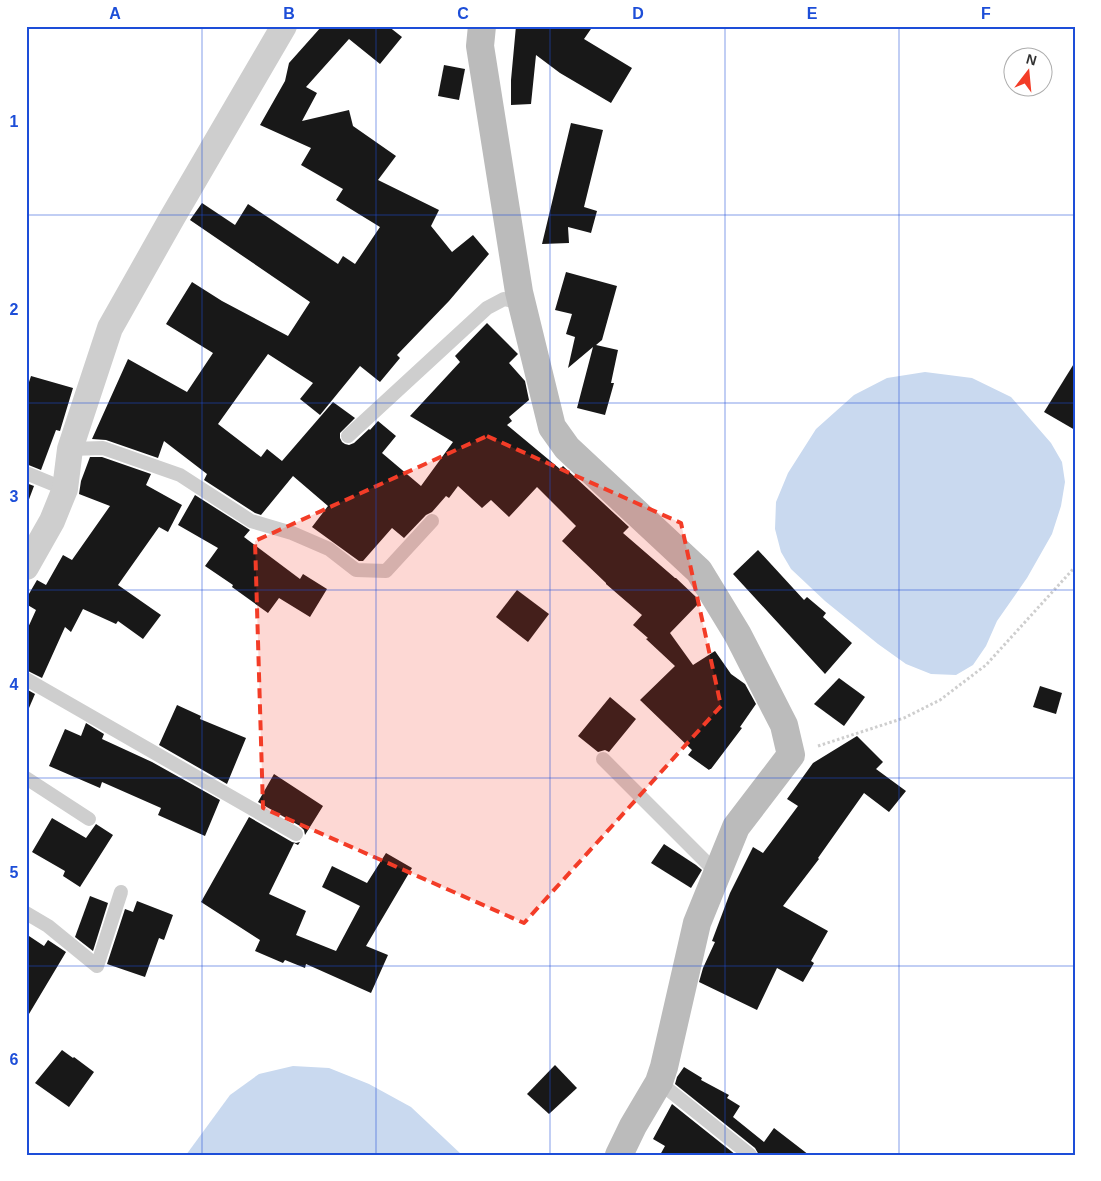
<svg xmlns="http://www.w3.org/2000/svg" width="1101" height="1181" font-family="Helvetica,sans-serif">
  <rect width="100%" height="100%" fill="#fff"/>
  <!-- water -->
  <g fill="#c9d9ef">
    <path d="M 925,372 L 972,378 L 1011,397 L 1051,443 L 1062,462 L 1065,482 L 1061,506 L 1052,534 L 1027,578 L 997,621 L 986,646 L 973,665 L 956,675 L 931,674 L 906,664 L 878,644 L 825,601 L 791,569 L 781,552 L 775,529 L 776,502 L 788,473 L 816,429 L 854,395 L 887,378 Z"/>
    <path d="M 293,1066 L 329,1068 L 369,1084 L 411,1107 L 462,1155 L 186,1155 L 230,1095 L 259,1074 Z"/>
  </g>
  <!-- building -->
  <g fill="#181818">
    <path d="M 322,26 L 388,26 L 402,37 L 380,64 L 349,39 L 306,87 L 317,93 L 302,121 L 349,110 L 353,126 L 396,156 L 378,180 L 439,210 L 431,226 L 452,252 L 473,235 L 489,254 L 449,301 L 397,355 L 400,358 L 380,382 L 360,366 L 320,415 L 300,399 L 313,383 L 268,354 L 218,424 L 261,457 L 267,449 L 282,461 L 333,402 L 355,418 L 340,433 L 340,438 L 342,442 L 345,444 L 349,445 L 354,443 L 369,429 L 370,430 L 378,421 L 396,436 L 382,453 L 421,486 L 453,442 L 410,416 L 460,362 L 455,356 L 487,323 L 518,354 L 509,363 L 525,381 L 529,400 L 509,417 L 512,421 L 507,425 L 560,469 L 563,466 L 629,527 L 623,533 L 675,578 L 676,578 L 696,597 L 700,602 L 670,633 L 693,665 L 715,651 L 731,674 L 745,684 L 756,704 L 740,727 L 742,728 L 711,769 L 710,769 L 709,770 L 688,755 L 692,750 L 640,700 L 675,666 L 646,639 L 648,638 L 633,625 L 642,615 L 606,584 L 606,583 L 562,541 L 576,526 L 537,487 L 509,517 L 491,500 L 482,508 L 458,486 L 449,498 L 446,496 L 432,512 L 426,515 L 404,538 L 392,528 L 363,561 L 359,561 L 312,527 L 328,506 L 293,476 L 261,515 L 255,513 L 204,480 L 207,474 L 164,441 L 158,458 L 106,440 L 92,439 L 128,359 L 187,392 L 213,353 L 166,324 L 192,282 L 222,301 L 288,336 L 310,302 L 190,220 L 202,203 L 235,225 L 248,204 L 338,264 L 343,256 L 355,264 L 380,227 L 336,200 L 343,189 L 301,165 L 311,148 L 260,125 L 285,81 L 289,63 Z"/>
    <path d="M 516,26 L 593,26 L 584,39 L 632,68 L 611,103 L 560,73 L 536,55 L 531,104 L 511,105 L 511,80 Z"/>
    <path d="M 444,65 L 465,69 L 459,100 L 438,96 Z"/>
    <path d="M 571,123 L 603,130 L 584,207 L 597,211 L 591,233 L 568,227 L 569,243 L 542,244 Z"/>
    <path d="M 566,272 L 617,286 L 602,340 L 596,345 L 618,350 L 611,383 L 614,383 L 605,415 L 577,408 L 593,347 L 568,368 L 575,337 L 566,334 L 572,314 L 555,310 Z"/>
    <path d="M 1075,362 L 1075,430 L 1044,412 Z"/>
    <path d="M 31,376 L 73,388 L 60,431 L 56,430 L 41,470 L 26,464 L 26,391 Z"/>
    <path d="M 90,457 L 102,457 L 151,474 L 146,485 L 182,505 L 168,532 L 159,527 L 118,585 L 161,615 L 143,639 L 118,621 L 116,624 L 83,609 L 71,632 L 65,627 L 42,678 L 26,670 L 26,632 L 36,610 L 26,604 L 26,599 L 37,580 L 46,585 L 63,555 L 72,560 L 110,506 L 79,494 L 81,481 Z"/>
    <path d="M 26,483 L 34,486 L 28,502 L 26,502 Z"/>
    <path d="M 195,495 L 250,530 L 244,537 L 300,579 L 303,574 L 327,589 L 310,617 L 279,598 L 268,613 L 232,587 L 233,585 L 205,566 L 218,548 L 178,525 Z"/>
    <path d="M 758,550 L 804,600 L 807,597 L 826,613 L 823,617 L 852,643 L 825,674 L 733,574 Z"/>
    <path d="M 517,590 L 549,614 L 528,642 L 496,617 Z"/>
    <path d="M 839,678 L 865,697 L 844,726 L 814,704 Z"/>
    <path d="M 1040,686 L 1062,693 L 1056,714 L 1033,707 Z"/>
    <path d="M 26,689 L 35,694 L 26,715 Z"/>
    <path d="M 610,697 L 636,719 L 609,752 L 605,750 L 598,752 L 578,736 Z"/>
    <path d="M 177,705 L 201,716 L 200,719 L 246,738 L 227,784 L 159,745 Z"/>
    <path d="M 86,723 L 104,734 L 102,739 L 152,762 L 220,800 L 205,836 L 158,815 L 161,808 L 102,782 L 100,788 L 49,766 L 65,729 L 81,736 Z"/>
    <path d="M 857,736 L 883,762 L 876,769 L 906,791 L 889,812 L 864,793 L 818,858 L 819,859 L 783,906 L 828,931 L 811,961 L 814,963 L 803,982 L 777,968 L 757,1010 L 699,982 L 703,968 L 715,942 L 712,941 L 730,893 L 753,847 L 763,853 L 798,806 L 787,799 L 813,763 Z"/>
    <path d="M 274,774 L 323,806 L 305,835 L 304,830 L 300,826 L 258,802 Z"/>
    <path d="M 249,817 L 292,842 L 296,843 L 300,842 L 298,845 L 294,843 L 269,894 L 306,911 L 296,935 L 336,951 L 360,906 L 322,887 L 332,866 L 367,883 L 386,853 L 412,868 L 366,946 L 388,955 L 371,993 L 306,964 L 305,968 L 285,960 L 283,963 L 255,951 L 260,940 L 201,902 Z"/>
    <path d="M 52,818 L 86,838 L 96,824 L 113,835 L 80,887 L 63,876 L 65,871 L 32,852 Z"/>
    <path d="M 664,844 L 696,865 L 702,870 L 691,888 L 651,863 Z"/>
    <path d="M 90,896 L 108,903 L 93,951 L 75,937 Z"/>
    <path d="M 137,901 L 173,915 L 164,940 L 159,938 L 145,977 L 107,964 L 125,909 L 133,912 Z"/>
    <path d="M 26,934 L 44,946 L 48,940 L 66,952 L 26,1019 Z"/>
    <path d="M 62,1050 L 73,1058 L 74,1057 L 94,1072 L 69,1107 L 35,1083 Z"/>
    <path d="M 555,1065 L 577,1088 L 549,1114 L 527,1094 Z"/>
    <path d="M 684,1067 L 702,1078 L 701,1080 L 729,1095 L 727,1098 L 740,1106 L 733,1117 L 764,1142 L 774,1128 L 809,1155 L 759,1155 L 755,1148 L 675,1084 L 677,1077 Z"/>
    <path d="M 672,1104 L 736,1155 L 660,1155 L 665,1146 L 653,1139 Z"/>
  </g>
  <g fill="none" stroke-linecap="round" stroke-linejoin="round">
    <!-- path -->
    <path stroke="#cecece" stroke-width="3" stroke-dasharray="2.5 2.5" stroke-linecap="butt" d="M 818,746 L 904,718 L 940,700 L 986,665 L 1075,567"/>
    <!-- lane -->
    <g stroke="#cecece" stroke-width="14">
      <path d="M 348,436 L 487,308 L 504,299 L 522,303"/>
      <path d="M 70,449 L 103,448 L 180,475 L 251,521 L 292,533 L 329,549 L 356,570 L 386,571 L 432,521"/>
      <path d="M 26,473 L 65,489"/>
      <path d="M 26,679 L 296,834"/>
      <path d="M 603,759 L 717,873"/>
      <path d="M 26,778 L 89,819"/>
      <path d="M 26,913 L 48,926 L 97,966 L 121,892"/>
      <path d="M 659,1082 L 750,1155"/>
    </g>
    <!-- street -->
    <path stroke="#cecece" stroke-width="26" d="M 26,567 L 52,521 L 65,489 L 70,449 L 110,328 L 172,218 L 284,26"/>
    <!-- secondary -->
    <path stroke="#bbb" stroke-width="28" d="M 482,26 L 480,46 L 519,292 L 552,427 L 567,448 L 699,571 L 738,635 L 784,725 L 791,755 L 736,827 L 697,923 L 664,1067 L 659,1082 L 633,1126 L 619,1155"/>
  </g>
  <!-- marked area -->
  <path fill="#f33c27" fill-opacity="0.2" stroke="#f33c27" stroke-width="4" stroke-dasharray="10 6" stroke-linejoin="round" d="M 487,436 L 681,523 L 721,706 L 524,923 L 263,808 L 255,541 Z"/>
  <!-- grid -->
  <path fill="none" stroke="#1d4ed8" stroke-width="1" stroke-opacity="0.55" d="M 202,26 L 202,1155M 376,26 L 376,1155M 550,26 L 550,1155M 725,26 L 725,1155M 899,26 L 899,1155M 26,215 L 1075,215M 26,403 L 1075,403M 26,590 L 1075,590M 26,778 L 1075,778M 26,966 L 1075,966"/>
  <!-- border -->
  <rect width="1101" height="1181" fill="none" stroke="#ffffff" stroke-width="55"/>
  <!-- north arrow -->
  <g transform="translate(1028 72) rotate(16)"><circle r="24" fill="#ffffff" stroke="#adadad"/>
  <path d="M0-4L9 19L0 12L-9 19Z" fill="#f33c27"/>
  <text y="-8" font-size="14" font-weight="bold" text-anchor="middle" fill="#313131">N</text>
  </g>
  <rect x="28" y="28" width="1046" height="1126" fill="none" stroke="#1d4ed8" stroke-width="2"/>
  <g font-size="16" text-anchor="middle" font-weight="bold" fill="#1d4ed8">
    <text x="115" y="19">A</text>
    <text x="289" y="19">B</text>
    <text x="463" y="19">C</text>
    <text x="638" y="19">D</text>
    <text x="812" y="19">E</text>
    <text x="986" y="19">F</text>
    <text x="14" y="127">1</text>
    <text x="14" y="315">2</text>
    <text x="14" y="502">3</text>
    <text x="14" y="690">4</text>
    <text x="14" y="878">5</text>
    <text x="14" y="1065">6</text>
  </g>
</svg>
